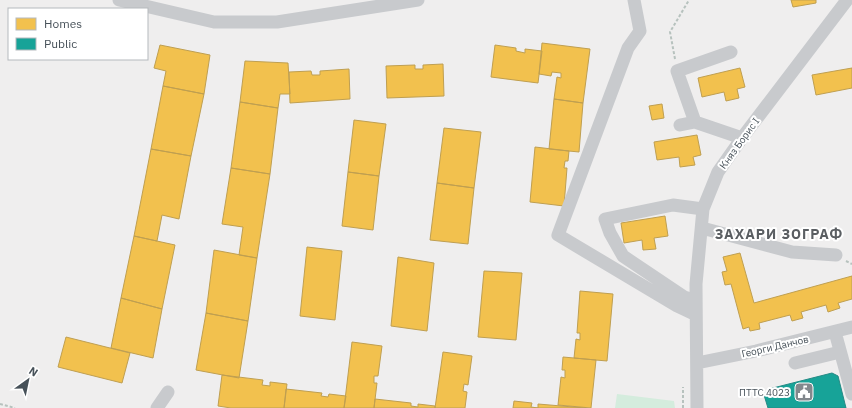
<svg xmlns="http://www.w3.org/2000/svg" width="852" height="408" font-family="'IBM Plex Sans',sans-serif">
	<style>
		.green { fill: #d4ecdd }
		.homes { fill: #f2c14e; stroke: #bf9f51 }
		.public { fill: #17a398; stroke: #258a85 }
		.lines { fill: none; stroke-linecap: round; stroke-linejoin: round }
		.path { stroke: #b7c2be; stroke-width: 2; stroke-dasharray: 3 2; stroke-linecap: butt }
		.minor { stroke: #c8cacd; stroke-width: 13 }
		.labels { text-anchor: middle; stroke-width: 4; stroke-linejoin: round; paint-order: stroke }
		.street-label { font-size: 10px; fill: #475159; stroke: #fff }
		.poi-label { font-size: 10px; fill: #475159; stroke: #fff; text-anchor: end }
		.district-label { font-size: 14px; font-weight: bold; letter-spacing: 1px; fill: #5a5e62; stroke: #fff }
	</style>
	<rect width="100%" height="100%" fill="#efeeee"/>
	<path class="green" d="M617,394L674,401L675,408H615Z"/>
	<path class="homes" d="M791,0H816V3L793,7Z
		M542,43L590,49L583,103L554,99L557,77L561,78V73L552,72L551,76L539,74Z
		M160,45L210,55L204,94L163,86L166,71L154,68Z
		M495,45L516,48V51L525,53V49L542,51L538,83L491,77Z
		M245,61L288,63L290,94H280L278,108L240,102Z
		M443,64L444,96L387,98L386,66L415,65V69H423V65Z
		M740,68L745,87L737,89L739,98L726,101L724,92L702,97L698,78Z
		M852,68V88L816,95L812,75Z
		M349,69L350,99L290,103L289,72L311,71L312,75H320V71Z
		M163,86L204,94L191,156L151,149Z
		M554,99L583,103L579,152L549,149Z
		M240,102L278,108L270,174L231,168Z
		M662,104L664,118L652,120L649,106Z
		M354,120L386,124L379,176L348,172Z
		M444,128L481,132L474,188L437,183Z
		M697,135L701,155L693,157L695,165L680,167L679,157L657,160L654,142Z
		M535,147L569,151L568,161H565L564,168H567L564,206L530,202Z
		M151,149L191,156L179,219L162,215L157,241L134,236Z
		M231,168L270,174L257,258L239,255L243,227L222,224Z
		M348,172L379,176L373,230L342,226Z
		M437,183L474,188L468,244L430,240Z
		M665,216L668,236L654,238L656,249L643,250L642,240L624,243L621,223Z
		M134,236L175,245L162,309L121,298Z
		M307,247L342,251L335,320L300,316Z
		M214,250L257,258L248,321L206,313Z
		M740,253L754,303L852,276V299L838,303L840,308L828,312L826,305L801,312L803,318L792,321L790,315L759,323L760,329L750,331L749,327L743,329L731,284L725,285L722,272L727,271L723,257Z
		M398,257L434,263L427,331L391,326Z
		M484,271L522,273L516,340L478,337Z
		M580,291L613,294L607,361L574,358L576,339L580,340V333H577Z
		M121,298L162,309L153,358L111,348Z
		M206,313L248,321L239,378L196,370Z
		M66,337L130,353L122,383L58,367Z
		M352,342L382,346L378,376H374V383H377L374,408H344Z
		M443,352L472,356L468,385L464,384L463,391L467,392L465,408H435Z
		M563,357L596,360L591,408L558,405L561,377L565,378V370H562Z
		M222,375L263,380L262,385L270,386V382L287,384L284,408H231L218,406Z
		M286,389L322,393L321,396L328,397L329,394L346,396L344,408H284Z
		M375,399L411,403V406L418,407V404L435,406V408H374Z
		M514,401L532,403L531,407L538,408V404L585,408H513Z"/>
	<path class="public" d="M832,373L838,376L846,408H768L764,395L769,389Z"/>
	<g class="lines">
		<path class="path" d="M675,59L670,32L689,0
			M846,261L852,264
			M0,404L15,408
			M683,408V387"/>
		<path class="minor" d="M119,0L214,22H277L418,0
			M634,0L640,31L628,48L558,235L677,306L696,315
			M731,52L677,71L695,122L742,138
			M680,125L695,122
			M702,228L792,252L836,255
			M696,301L684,297L623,256L610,233L605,219L673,205L703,209
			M835,332L852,394
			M697,363L756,351L852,327
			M795,363L840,352
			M157,408L168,392
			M697,408L696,284L703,209L718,172L742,138L847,0"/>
	</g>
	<defs>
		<g id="civic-square" transform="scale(1)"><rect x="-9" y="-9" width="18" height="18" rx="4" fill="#82888d" stroke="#fff"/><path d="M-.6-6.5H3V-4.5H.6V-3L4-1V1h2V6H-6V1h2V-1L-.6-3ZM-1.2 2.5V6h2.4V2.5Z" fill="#fff"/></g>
	</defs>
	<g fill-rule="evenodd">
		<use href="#civic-square" x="804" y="392"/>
	</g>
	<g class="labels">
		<g class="street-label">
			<text transform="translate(739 143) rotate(-54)" y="4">Княз Борис I</text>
			<text transform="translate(775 346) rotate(-13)" y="4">Георги Данчов</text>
		</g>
		<g class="poi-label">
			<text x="790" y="396">ПТТС 4023</text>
		</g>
		<g class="district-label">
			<text x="779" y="239">ЗАХАРИ ЗОГРАФ</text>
		</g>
	</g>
	<rect x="8" y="8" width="140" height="52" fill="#ffffff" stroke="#b5b9bd"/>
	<rect x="16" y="18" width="20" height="12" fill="#f2c14e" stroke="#b5b9bd"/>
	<text x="44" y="28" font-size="12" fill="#475159">Homes</text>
	<rect x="16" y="38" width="20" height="12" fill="#17a398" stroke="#b5b9bd"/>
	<text x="44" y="48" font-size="12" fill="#475159">Public</text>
	<g transform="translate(28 380) rotate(33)" stroke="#ffffff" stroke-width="3" paint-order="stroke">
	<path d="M0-3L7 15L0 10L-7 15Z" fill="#475159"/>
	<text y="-6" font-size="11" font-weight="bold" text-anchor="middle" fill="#475159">N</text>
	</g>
</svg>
